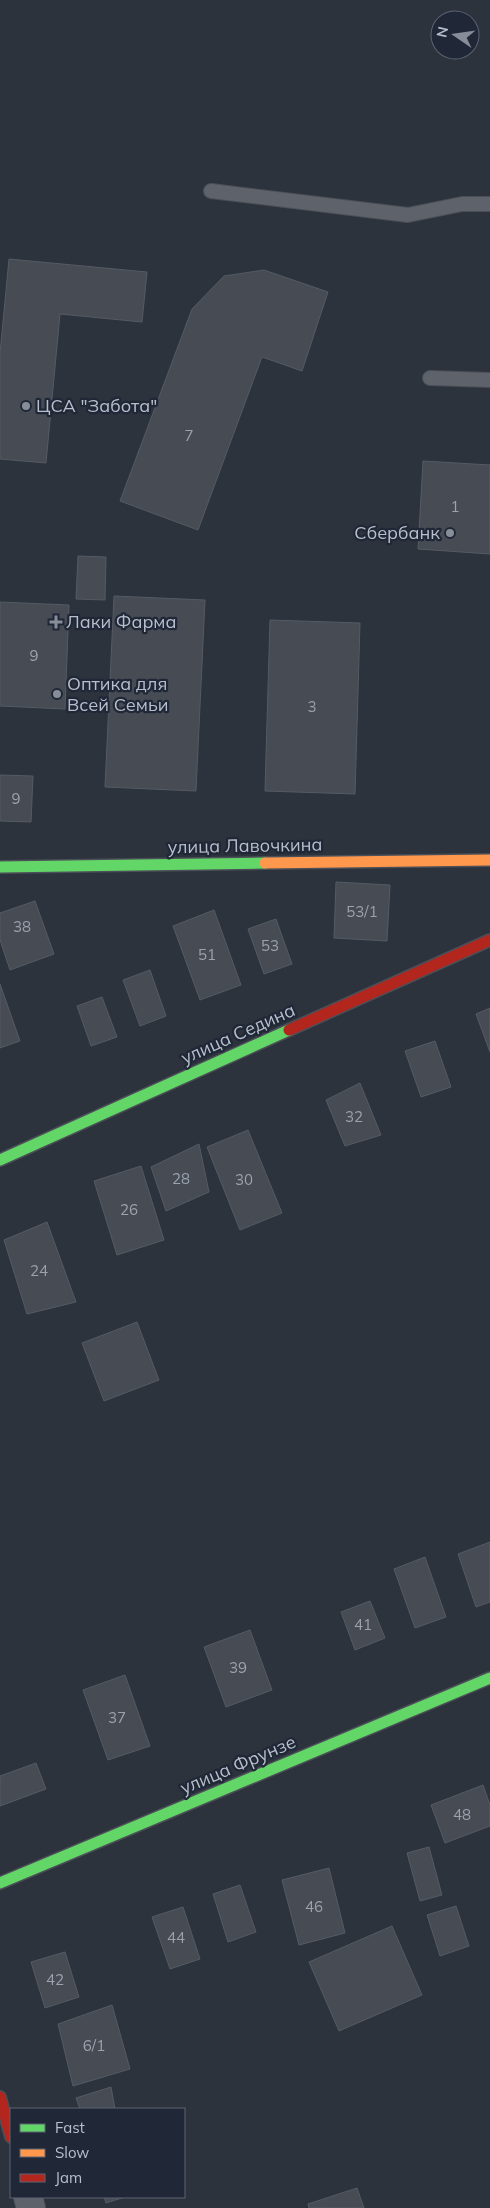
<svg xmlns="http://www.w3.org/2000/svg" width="490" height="2208" font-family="Mulish,sans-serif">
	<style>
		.building { fill: #464b54; stroke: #555b64 }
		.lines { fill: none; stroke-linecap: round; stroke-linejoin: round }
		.lane-casing { stroke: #4b4f57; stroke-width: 16 }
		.street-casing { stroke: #4b4f57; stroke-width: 30 }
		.fast-casing { stroke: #4b4f57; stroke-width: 14 }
		.slow-casing { stroke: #4b4f57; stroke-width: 14 }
		.jam-casing { stroke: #4b4f57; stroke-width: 14 }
		.lane { stroke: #5e626a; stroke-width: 14 }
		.street { stroke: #5e626a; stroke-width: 28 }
		.fast { stroke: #63d668; stroke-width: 11 }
		.slow { stroke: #ff974d; stroke-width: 11 }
		.jam { stroke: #b3261e; stroke-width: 11 }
		.poi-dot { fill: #878e9a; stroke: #202838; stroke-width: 2 }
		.labels { text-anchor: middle; stroke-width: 4.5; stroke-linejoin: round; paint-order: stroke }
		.number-label { font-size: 15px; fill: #9ca2ae }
		.poi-label { font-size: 18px; fill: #b8bfcc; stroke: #202838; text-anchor: start }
		.street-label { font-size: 18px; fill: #b8bfcc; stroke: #202838 }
	</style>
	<rect width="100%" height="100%" fill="#2d333d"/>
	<path class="building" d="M9,259L147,272L142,322L60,314L46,463L0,459V353Z
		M264,270L328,292L302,371L262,357L198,530L120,501L192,309L224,276Z
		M423,461L490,465V554L418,549Z
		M78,556L106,557L105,600L76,599Z
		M114,596L205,600L196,791L105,787Z
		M0,602L69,605L65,709L0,706Z
		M270,620L360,623L355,794L265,791Z
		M0,775L33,776L31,822L0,821Z
		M336,882L390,885L387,941L334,938Z
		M35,901L54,954L10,970L0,940V913Z
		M214,910L241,985L200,1000L173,926Z
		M276,919L292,964L264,974L248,929Z
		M150,970L166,1016L140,1026L123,980Z
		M0,984L20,1041L0,1048Z
		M102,997L117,1037L91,1046L77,1006Z
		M490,1008V1052L476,1014Z
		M435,1041L451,1087L421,1097L405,1051Z
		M360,1083L381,1135L345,1146L326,1100Z
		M248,1130L282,1213L240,1230L207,1147Z
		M199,1144L209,1192L166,1211L151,1167Z
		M141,1166L164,1240L117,1255L94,1181Z
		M47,1222L76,1302L27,1314L4,1240Z
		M137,1322L159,1380L104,1401L82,1343Z
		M490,1542V1602L476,1607L458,1554Z
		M425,1557L446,1617L415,1628L394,1569Z
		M370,1601L385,1638L355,1650L341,1612Z
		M250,1630L272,1690L226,1707L204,1647Z
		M125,1675L150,1746L108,1760L83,1690Z
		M36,1763L46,1789L0,1806V1776Z
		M483,1785L490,1805V1826L445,1843L431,1805Z
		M429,1847L442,1895L420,1901L407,1853Z
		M329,1868L345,1933L299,1945L282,1880Z
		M240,1885L256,1932L228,1942L213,1894Z
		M456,1906L469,1946L440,1956L427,1915Z
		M183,1907L200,1959L170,1969L152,1917Z
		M392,1926L422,1995L339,2031L309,1962Z
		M65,1952L79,1997L45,2008L31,1962Z
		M112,2005L130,2069L73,2086L58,2024Z
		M111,2087L115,2109H80L76,2098Z
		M357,2188L364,2208H309L308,2204Z
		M104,2197H125L106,2203Z"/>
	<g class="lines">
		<g class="lane-casing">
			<path id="lane" d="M211,191L408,215L462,204H490
				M430,378L490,380"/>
		</g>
		<g class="street-casing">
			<path id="street" d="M28,2197L31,2208"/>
		</g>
		<g class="fast-casing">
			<path id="fast" d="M0,867L265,863
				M0,1160L289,1030
				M0,1883L490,1678"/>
		</g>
		<g class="slow-casing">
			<path id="slow" d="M265,863L490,860"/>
		</g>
		<g class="jam-casing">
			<path id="jam" d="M289,1030L490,940
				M0,2097L11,2137"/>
		</g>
		<use href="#lane" class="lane"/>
		<use href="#street" class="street"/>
		<use href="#fast" class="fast"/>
		<use href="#slow" class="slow"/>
		<use href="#jam" class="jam"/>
	</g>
	<g class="poi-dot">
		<circle cx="26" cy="406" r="5"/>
		<circle cx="450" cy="533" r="5"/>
		<path d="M53.5 614.5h5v5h5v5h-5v5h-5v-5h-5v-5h5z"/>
		<circle cx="57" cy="694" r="5"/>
	</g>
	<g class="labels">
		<g class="number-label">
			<text x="189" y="441">7</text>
			<text x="455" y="512">1</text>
			<text x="34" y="661">9</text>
			<text x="312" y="712">3</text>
			<text x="16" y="804">9</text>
			<text x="362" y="917">53/1</text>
			<text x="22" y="932">38</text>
			<text x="270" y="951">53</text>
			<text x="207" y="960">51</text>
			<text x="354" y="1122">32</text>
			<text x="181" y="1184">28</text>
			<text x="244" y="1185">30</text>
			<text x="129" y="1215">26</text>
			<text x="39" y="1276">24</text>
			<text x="363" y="1630">41</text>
			<text x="238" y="1673">39</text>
			<text x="117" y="1723">37</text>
			<text x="462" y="1820">48</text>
			<text x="314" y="1912">46</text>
			<text x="176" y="1943">44</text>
			<text x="55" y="1985">42</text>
			<text x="94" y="2051">6/1</text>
		</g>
		<g class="poi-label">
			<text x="36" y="412">ЦСА "Забота"</text>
			<text x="440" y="539" text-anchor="end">Сбербанк</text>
			<text x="66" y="628">Лаки Фарма</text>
			<text x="67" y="690">Оптика для<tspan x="67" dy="21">Всей Семьи</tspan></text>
		</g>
		<g class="street-label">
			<text transform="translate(245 846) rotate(-1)" y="6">улица Лавочкина</text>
			<text transform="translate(238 1034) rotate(-24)" y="6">улица Седина</text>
			<text transform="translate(238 1765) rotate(-23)" y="6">улица Фрунзе</text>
		</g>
	</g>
	<rect x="10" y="2108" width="175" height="90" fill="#202838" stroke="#5d6473"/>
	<rect x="20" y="2124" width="25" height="8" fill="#63d668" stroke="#5d6473"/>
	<text x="55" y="2133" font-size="15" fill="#b8bfcc">Fast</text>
	<rect x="20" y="2149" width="25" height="8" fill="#ff974d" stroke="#5d6473"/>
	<text x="55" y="2158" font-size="15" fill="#b8bfcc">Slow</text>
	<rect x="20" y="2174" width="25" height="8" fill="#b3261e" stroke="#5d6473"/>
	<text x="55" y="2183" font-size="15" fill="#b8bfcc">Jam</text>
	<g transform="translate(455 35) rotate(283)"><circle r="24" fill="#202838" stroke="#5d6473"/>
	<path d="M0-4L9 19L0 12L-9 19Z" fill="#878e9a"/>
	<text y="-8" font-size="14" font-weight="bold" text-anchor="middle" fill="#b8bfcc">N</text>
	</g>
</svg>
